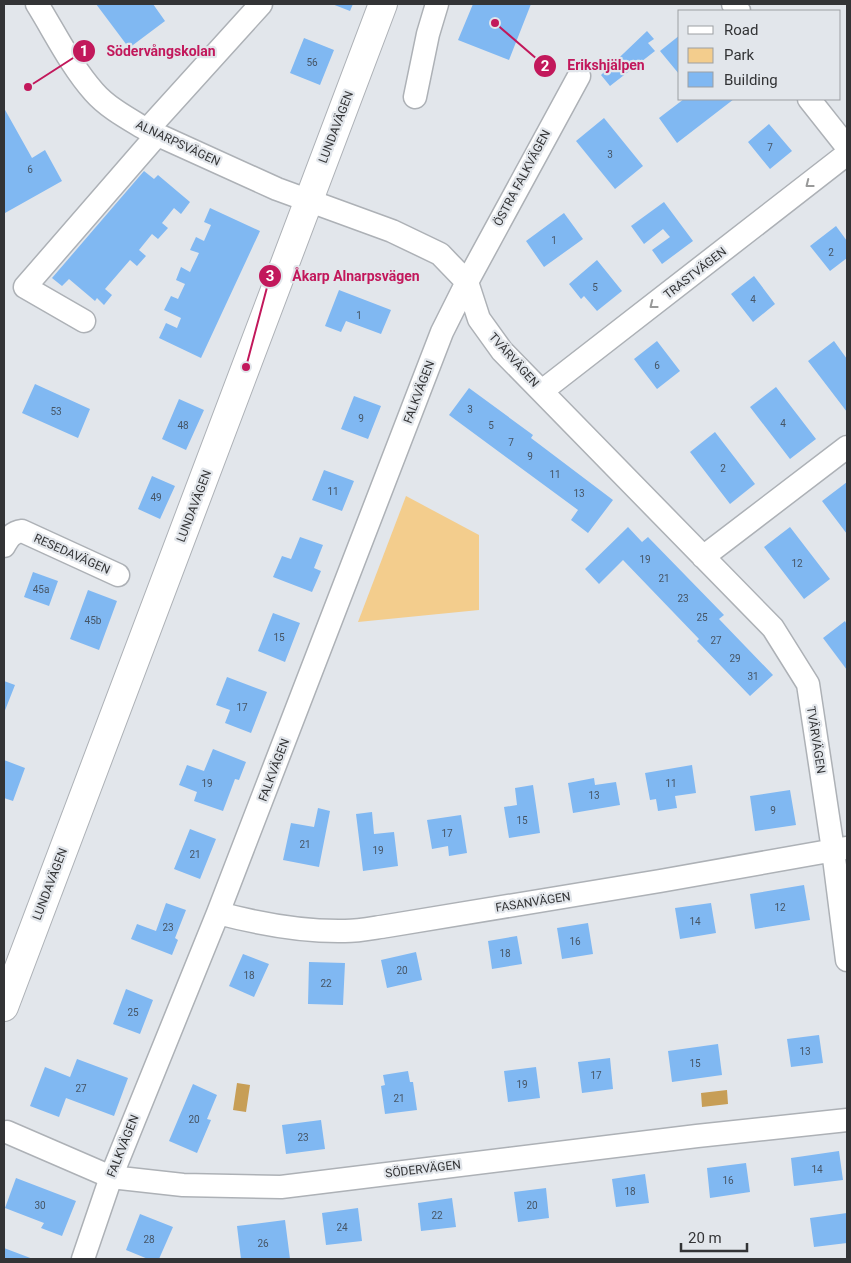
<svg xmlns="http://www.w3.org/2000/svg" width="851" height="1263" font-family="Roboto,sans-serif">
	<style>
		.green { fill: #f3cd8d }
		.water { fill: #c79e56 }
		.building { fill: #80b8f2 }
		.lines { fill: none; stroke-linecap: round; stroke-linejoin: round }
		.minor-casing { stroke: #adb1b6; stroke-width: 25 }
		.major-casing { stroke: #adb1b6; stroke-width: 30 }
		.minor { stroke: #fff; stroke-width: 22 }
		.major { stroke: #fff; stroke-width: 28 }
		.oneway { stroke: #999a9a }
		.labels { text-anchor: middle; stroke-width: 4.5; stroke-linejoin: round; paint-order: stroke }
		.number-label { font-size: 10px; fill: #465565 }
		.street-label { font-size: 12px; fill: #333436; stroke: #e2e6eb }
		.leader { fill: none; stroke: #c2185b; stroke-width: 2 }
		.callout-dot { fill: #c2185b; stroke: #e2e6eb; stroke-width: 2 }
		.mark-label { font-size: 15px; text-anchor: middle; font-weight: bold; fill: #fff }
		.callout-label { font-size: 14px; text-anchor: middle; font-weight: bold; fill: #c2185b; stroke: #e2e6eb; stroke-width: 4.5; stroke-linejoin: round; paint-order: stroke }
	</style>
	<rect width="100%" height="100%" fill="#e2e6eb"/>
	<path class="green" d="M406,496L479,535V610L358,622Z"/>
	<path class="water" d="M237,1083L250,1085L246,1112L233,1110Z
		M727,1090L728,1104L702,1107L701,1093Z"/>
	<path class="building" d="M96,4H153L165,21L129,48Z
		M332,4H353L350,11Z
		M473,4H531L509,60L458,40Z
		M647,31L654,39L648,43L655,51L610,86L601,75Z
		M680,35V73L679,74L660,51Z
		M304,38L334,50L320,85L290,73Z
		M684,99H734L677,143L659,118Z
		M4,108L32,158L45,150L62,181L5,213Z
		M604,118L643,166L615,189L576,141Z
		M769,124L792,151L770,169L748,142Z
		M144,171L154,179L158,175L190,202L181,214L174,208L162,223L168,228L158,239L152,234L139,250L146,256L137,266L130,260L105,289L112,295L104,305L97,298L95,301L69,279L62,286L52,278Z
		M664,202L693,241L662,264L652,250L670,237L663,229L644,244L631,226Z
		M210,208L260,231L201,358L159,338L166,323L177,328L181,318L164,310L171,296L178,299L185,284L176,280L181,267L190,272L199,253L190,250L196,237L204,241L211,225L204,222Z
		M564,213L583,239L544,267L526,241Z
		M836,226L847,241V258L830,271L810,246Z
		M597,260L622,291L597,311L584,296L581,299L569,284Z
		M754,276L775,304L753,322L731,294Z
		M339,290L391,310L381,334L346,321L341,332L325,326Z
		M657,341L680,371L657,389L634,359Z
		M834,341L847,359V412L808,361Z
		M35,384L90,409L78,438L22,413Z
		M776,387L816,439L790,459L750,407Z
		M469,388L533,435L531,438L613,500L588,533L571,520L578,510L449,415Z
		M354,396L381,406L368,439L341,429Z
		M179,399L204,410L186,450L162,439Z
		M715,432L755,484L730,504L690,452Z
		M324,470L354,481L342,511L312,500Z
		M152,476L175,486L160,519L138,509Z
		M847,482V534L822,501Z
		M628,527L642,542L648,537L724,615L719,619L773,675L750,696L697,641L699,639L623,560L599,584L585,569Z
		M790,527L830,579L804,599L764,547Z
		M300,537L323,545L314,568L321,571L312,592L273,577L282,556L291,559Z
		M33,572L58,581L49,606L24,597Z
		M88,590L117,601L99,650L70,639Z
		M273,613L300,623L285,662L258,651Z
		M845,621L847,625V670L823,638Z
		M227,677L267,692L251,733L225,723L230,710L216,705Z
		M4,681L15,685L4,713Z
		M213,749L246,762L239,780L235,779L223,811L194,801L197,792L179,785L187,765L204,771Z
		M4,760L25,768L13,801L4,798Z
		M692,765L696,793L675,796L677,808L658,811L656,799L650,800L645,773Z
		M594,778L595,785L616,782L620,805L573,813L568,783Z
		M533,785L540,833L509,838L504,807L517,805L515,788Z
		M790,790L796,825L755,831L750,796Z
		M318,808L330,811L319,867L283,860L291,823L314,827Z
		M372,812L374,834L394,832L398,866L363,871L356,814Z
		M461,815L467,853L449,856L448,846L432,849L427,820Z
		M190,829L216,839L200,879L174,869Z
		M804,885L810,920L755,929L750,894Z
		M166,903L186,910L175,938L178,940L172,955L131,939L137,924L156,931Z
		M711,903L716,933L680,939L675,908Z
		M588,923L593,954L562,959L557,928Z
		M517,936L522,964L492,969L488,941Z
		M416,952L422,980L387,988L381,960Z
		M243,954L269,964L254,997L229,986Z
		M309,962L345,963L343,1005L308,1004Z
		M126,989L153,1000L140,1034L113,1024Z
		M819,1035L823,1063L791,1067L787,1039Z
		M718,1044L722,1075L672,1082L668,1051Z
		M610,1058L613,1089L582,1093L578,1062Z
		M77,1059L128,1078L114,1116L66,1098L59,1117L30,1106L45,1067L70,1077Z
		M536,1067L540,1098L508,1102L504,1071Z
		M408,1071L410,1082H413L417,1110L385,1114L381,1086L385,1085L383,1075Z
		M193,1084L217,1095L207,1119L211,1120L197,1153L169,1141Z
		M321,1120L325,1149L286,1154L282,1125Z
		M839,1151L843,1180L794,1186L791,1158Z
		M746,1163L750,1192L710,1198L707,1168Z
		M645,1174L649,1203L616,1207L612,1179Z
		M16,1178L76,1201L62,1236L41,1228L44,1223L5,1208Z
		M546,1188L549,1218L518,1222L514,1192Z
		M452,1198L456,1227L421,1231L418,1203Z
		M358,1208L362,1241L326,1245L322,1213Z
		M847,1213V1243L814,1247L810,1218Z
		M140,1214L173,1227L159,1259H148L126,1250Z
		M285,1220L290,1259H241L237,1226Z
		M4,1248L33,1259H4Z"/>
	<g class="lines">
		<g class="minor-casing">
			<path id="minor" d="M37,4C55,33 71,66 94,92C108,108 129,119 147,130L277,189L392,231L440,254L467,282L479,319L502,351L773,628L808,684L833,850L847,960
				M733,4L739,11
				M415,97L428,34L437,4
				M809,99L847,147
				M147,130L261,4
				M84,321L25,287L157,135
				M542,391L847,154
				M4,546C8,539 12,532 22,531L118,575
				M703,557L847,447
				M218,913C260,924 302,932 345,931C359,931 373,928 387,926L660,881L846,848
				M7,1132L111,1177L183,1185L281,1187L697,1136L847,1120
				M83,1259L111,1177L218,913L442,332L467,282L579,76"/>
		</g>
		<g class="major-casing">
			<path id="major" d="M4,1007L383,4"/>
		</g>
		<use href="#minor" class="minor"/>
		<use href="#major" class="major"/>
	</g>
	<defs><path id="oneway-chevron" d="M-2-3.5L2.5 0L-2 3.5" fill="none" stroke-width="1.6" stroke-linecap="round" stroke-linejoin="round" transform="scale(1.25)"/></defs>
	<g class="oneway">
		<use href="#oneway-chevron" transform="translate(809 184) rotate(142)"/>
		<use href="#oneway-chevron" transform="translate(653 305) rotate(142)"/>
	</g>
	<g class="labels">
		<g class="number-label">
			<text x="312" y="66">56</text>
			<text x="770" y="151">7</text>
			<text x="610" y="158">3</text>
			<text x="30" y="173">6</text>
			<text x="554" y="244">1</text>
			<text x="831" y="256">2</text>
			<text x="595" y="291">5</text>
			<text x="753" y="303">4</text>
			<text x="359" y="319">1</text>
			<text x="657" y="369">6</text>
			<text x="470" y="413">3</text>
			<text x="56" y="415">53</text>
			<text x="361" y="422">9</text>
			<text x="783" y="427">4</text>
			<text x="183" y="429">48</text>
			<text x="491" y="429">5</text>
			<text x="511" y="446">7</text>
			<text x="530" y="460">9</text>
			<text x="723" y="472">2</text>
			<text x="555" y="478">11</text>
			<text x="333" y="495">11</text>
			<text x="579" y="497">13</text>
			<text x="156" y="501">49</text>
			<text x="645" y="563">19</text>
			<text x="797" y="567">12</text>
			<text x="664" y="582">21</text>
			<text x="41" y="593">45a</text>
			<text x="683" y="602">23</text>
			<text x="702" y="621">25</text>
			<text x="93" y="624">45b</text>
			<text x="279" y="641">15</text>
			<text x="716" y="644">27</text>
			<text x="735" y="662">29</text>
			<text x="753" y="680">31</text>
			<text x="242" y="711">17</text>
			<text x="207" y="787">19</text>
			<text x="671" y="787">11</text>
			<text x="594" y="799">13</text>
			<text x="773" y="814">9</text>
			<text x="522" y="824">15</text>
			<text x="447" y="837">17</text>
			<text x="305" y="848">21</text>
			<text x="378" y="854">19</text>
			<text x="195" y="858">21</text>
			<text x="780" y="911">12</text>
			<text x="695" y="925">14</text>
			<text x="168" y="931">23</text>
			<text x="575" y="945">16</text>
			<text x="505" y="957">18</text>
			<text x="402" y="974">20</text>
			<text x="249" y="979">18</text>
			<text x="326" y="987">22</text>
			<text x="133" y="1016">25</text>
			<text x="805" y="1055">13</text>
			<text x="695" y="1067">15</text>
			<text x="596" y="1079">17</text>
			<text x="522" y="1088">19</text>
			<text x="81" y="1092">27</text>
			<text x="399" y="1102">21</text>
			<text x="194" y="1123">20</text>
			<text x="303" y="1141">23</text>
			<text x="817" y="1173">14</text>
			<text x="728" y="1184">16</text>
			<text x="630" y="1195">18</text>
			<text x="40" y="1209">30</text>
			<text x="532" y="1209">20</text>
			<text x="437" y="1219">22</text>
			<text x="342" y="1231">24</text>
			<text x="149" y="1243">28</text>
			<text x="263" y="1247">26</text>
		</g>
		<g class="street-label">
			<text transform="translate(336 127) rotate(-69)" y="4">LUNDAVÄGEN</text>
			<text transform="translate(178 143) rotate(25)" y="4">ALNARPSVÄGEN</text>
			<text transform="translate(522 178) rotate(-62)" y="4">ÖSTRA FALKVÄGEN</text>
			<text transform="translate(695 273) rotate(-38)" y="4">TRASTVÄGEN</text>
			<text transform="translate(514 360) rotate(48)" y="4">TVÄRVÄGEN</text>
			<text transform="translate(419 392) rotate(-69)" y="4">FALKVÄGEN</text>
			<text transform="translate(194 506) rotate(-69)" y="4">LUNDAVÄGEN</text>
			<text transform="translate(72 554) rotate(24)" y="4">RESEDAVÄGEN</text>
			<text transform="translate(816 740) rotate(81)" y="4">TVÄRVÄGEN</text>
			<text transform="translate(274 770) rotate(-69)" y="4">FALKVÄGEN</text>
			<text transform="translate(50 884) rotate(-69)" y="4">LUNDAVÄGEN</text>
			<text transform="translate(533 902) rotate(-9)" y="4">FASANVÄGEN</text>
			<text transform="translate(123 1146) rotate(-68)" y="4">FALKVÄGEN</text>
			<text transform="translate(423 1169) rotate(-7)" y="4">SÖDERVÄGEN</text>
		</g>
	</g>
	<path class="leader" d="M28 87L84 51M495 23L545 66M246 367L270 276"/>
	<g class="callout-dot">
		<circle cx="28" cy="87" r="5"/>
		<circle cx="495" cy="23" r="5"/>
		<circle cx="246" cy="367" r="5"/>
		<circle cx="84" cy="51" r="12"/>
		<circle cx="545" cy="66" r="12"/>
		<circle cx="270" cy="276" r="12"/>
	</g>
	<g class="mark-label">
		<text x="84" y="56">1</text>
		<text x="545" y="71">2</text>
		<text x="270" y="281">3</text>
	</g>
	<g class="callout-label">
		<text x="161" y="56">Södervångskolan</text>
		<text x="606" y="70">Erikshjälpen</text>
		<text x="356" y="281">Åkarp Alnarpsvägen</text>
	</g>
	<rect width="851" height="1263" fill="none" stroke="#333436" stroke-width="10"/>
	<rect x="678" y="10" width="162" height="90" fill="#e2e6eb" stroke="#9c9fa3"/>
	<rect x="688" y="26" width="25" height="8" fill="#ffffff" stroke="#9c9fa3"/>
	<text x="724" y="35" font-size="15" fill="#333436">Road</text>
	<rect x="688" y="48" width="25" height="15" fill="#f3cd8d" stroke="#9c9fa3"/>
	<text x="724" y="60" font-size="15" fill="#333436">Park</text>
	<rect x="688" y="72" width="25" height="15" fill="#80b8f2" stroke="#9c9fa3"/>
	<text x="724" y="85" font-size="15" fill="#333436">Building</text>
	<path d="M681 1243v8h66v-8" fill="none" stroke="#333436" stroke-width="2.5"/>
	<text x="688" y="1243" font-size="15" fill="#333436" stroke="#e2e6eb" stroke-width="4" paint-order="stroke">20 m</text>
</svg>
